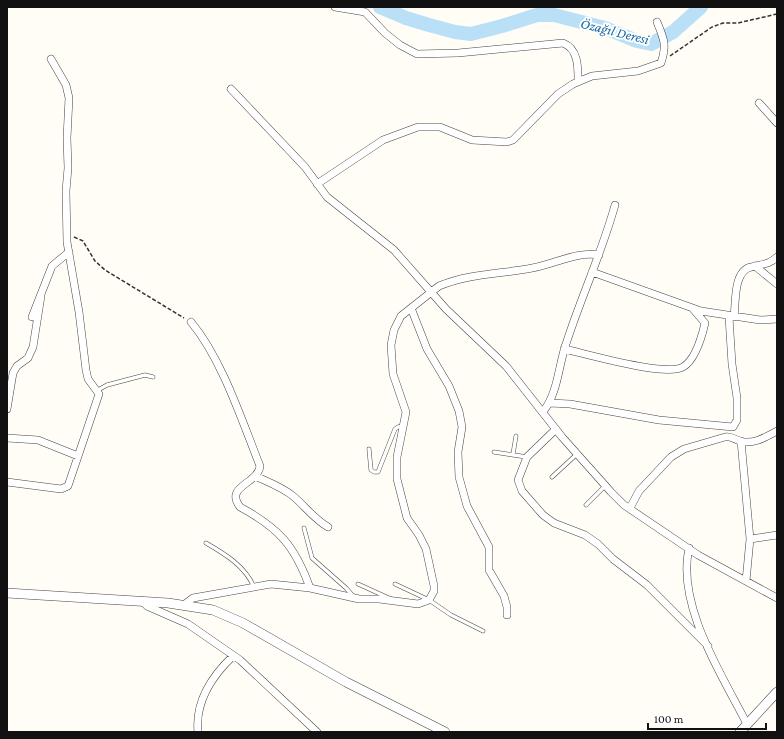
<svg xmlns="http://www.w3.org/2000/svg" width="784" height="739" font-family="'Crimson Pro',serif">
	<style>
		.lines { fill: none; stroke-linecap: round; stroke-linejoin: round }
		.river { stroke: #b9e0f7; stroke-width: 14 }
		.service-casing { stroke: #444; stroke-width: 4.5 }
		.minor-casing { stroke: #444; stroke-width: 8 }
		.tertiary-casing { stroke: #444; stroke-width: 10 }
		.path { stroke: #333; stroke-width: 1.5; stroke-dasharray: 4 2; stroke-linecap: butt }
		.service { stroke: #fff; stroke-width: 3.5 }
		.minor { stroke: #fff; stroke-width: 7 }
		.tertiary { stroke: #fff; stroke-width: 9 }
		.labels { text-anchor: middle; stroke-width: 4; stroke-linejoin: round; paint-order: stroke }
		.water-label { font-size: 14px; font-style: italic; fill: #1768a6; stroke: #fff }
	</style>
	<rect width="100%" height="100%" fill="#fffdf5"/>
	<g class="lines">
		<path class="river" d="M380,7L406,18L429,25L455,32L471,34L502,26L537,15H554L605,28L637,41L651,44L673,32L701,7"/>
		<g class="service-casing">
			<path id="service" d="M98,390L107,385L145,375L153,377
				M369,449L371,470L374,472H378L395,429L398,427L403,426
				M494,452L527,457
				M513,454L516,436
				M552,477L577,454
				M586,505L605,486
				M304,528L312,558L346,588L353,596
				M206,543C225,554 245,566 254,587
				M358,584L391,599
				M395,584L429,600L451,615L483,631"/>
		</g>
		<g class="minor-casing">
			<path id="minor" d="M335,7L365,12L385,33L400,45L417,54L458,53L563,43C579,49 578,69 578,82
				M231,89L305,167L327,197L394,250L446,309L506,366L562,437L611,492L624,505L698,555L777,598
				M759,103L777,123
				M317,184L383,140L418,127H440L472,140L507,142L513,140L558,94L573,84L592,76L638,71L661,63C667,45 664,39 657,22
				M755,266L777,284
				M592,272L701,311L760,320L777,319
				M411,308L427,349L449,386L459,411L462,427L458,452L459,477L467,506L489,547V570L504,596L507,607V615
				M32,317L52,266L69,252
				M734,317C736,303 733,271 751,267C761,264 769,265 777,257
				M191,322C222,359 242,421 260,466C258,484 224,486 240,507C279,528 295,546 310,588
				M564,349C587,354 665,377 683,367C695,360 702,336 705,323L693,309
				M550,403L570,404L659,420L733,427L737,420V398L732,364L729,317
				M7,409L13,373L17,366L28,358L33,347L41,296
				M543,412C559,391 558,365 567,341C582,295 602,252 615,205
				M556,429L527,457L518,480L522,491L543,515L554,523L585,535L598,544L613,559L647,585L708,646
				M7,438L38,440L78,456
				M741,441L750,539L746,581
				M255,476C268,482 282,487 293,496C305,506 314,519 328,527
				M7,482L61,489L68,486L99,394L88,379L86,370L79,312L67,242L66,191L68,168L67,138L69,98L66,85L51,59
				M630,508L639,491L671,457L684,449L725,437C731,436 734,439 740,441C753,445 766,437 777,431
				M750,539L777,535
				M689,548C676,605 722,675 747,724
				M142,601L147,606L188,624L240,660L317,732
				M185,604L193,598L271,584L310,588L359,599H379L418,604L429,600L434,591V586L426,549L419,535L407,518L397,479V457L406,412L393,374L391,345L394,330L401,316L439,286C468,274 497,274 527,269C551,266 575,251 599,255
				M198,732C195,702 212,676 233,656"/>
		</g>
		<g class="tertiary-casing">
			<path id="tertiary" d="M7,593L168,603L213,610L243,623L346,682L445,732
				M740,732L777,692"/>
		</g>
		<path class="path" d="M670,56L712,27L723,23H738L777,14
			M74,237L83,241L95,261L105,270L184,318"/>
		<use href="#service" class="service"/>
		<use href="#minor" class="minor"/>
		<use href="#tertiary" class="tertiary"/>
	</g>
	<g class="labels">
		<g class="water-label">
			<text transform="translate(615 31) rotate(14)" y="5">Özağıl Deresi</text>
		</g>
	</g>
	<rect width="784" height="739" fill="none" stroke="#111111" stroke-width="16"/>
	<path d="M648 723v6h118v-6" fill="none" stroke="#111111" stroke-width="2"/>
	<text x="654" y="723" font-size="12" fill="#111111" stroke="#ffffff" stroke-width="3" paint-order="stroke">100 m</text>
</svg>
